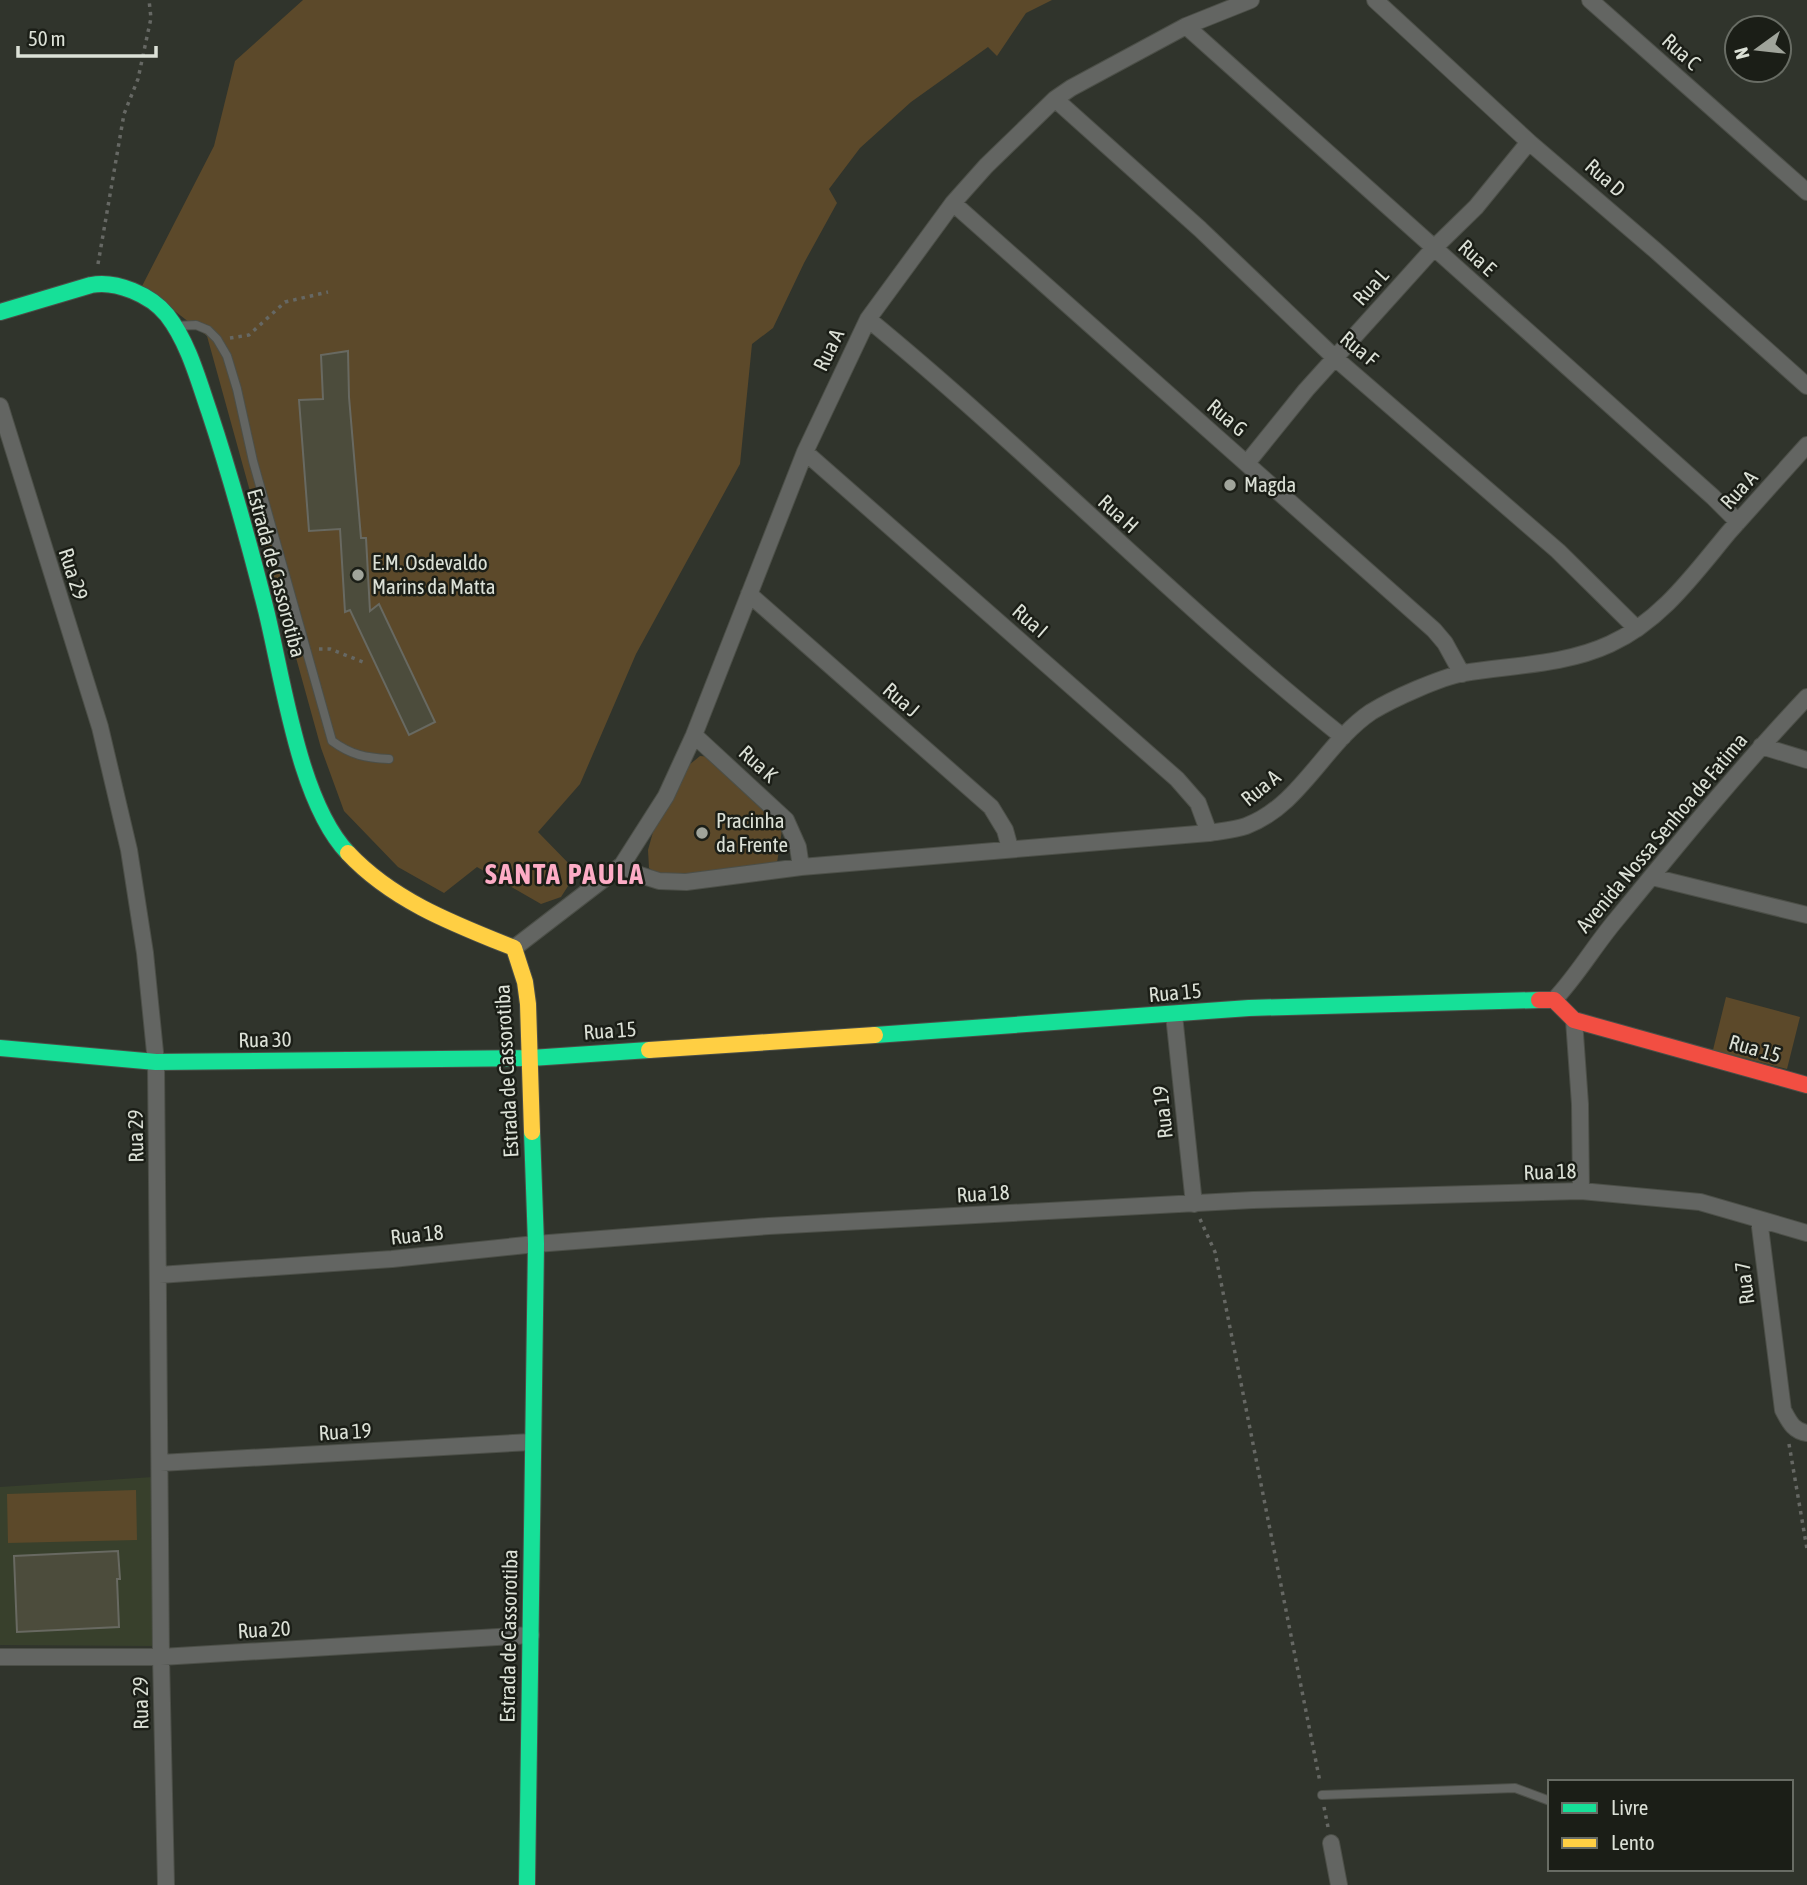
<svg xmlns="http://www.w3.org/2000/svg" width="1807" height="1885" font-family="'Asap Condensed',sans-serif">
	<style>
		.built { fill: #38402c }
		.green { fill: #5c492a }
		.building { fill: #4c4c3c; stroke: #686961; stroke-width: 2 }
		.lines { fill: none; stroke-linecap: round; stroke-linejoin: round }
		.lane-casing { stroke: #4c4f48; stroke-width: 10 }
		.street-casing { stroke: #4c4f48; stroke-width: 18 }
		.fast-casing { stroke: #4c4f48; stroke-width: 18 }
		.slow-casing { stroke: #4c4f48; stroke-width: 18 }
		.jam-casing { stroke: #4c4f48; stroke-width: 18 }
		.path { stroke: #666864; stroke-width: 3.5; stroke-dasharray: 3.5 5; stroke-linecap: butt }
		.lane { stroke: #636562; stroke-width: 8 }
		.street { stroke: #636562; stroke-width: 16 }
		.fast { stroke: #16e098; stroke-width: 16 }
		.slow { stroke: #ffcf43; stroke-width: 16 }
		.jam { stroke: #f24e42; stroke-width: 16 }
		.poi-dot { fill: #a0a49b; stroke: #1b1e17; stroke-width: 2.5 }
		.labels { text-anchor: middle; stroke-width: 5; stroke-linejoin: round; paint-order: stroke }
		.street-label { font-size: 21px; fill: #dce1d7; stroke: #1b1e17 }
		.poi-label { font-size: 21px; fill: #dce1d7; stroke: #1b1e17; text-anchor: start }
		.district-label { font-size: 28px; font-weight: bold; letter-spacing: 2px; fill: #fdacc6; stroke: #1b1e17 }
	</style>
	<rect width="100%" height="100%" fill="#30342c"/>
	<path class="built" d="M153,1477V1646L0,1645V1487Z"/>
	<path class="green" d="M303,0H1052L1026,13L997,56L988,47L911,102L860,148L829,189L837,203L804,263L773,328L752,344L740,464L636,654L580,784L538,832L577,872L561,897L541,904L477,867L444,893L398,867L344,811L321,748L207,336L172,309L140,290L214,146L235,61Z
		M700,756L712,757L782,830L777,863L665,879L649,868L648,850L653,832L672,797L683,770Z
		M1726,997L1800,1017L1787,1069L1713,1050Z
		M136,1490L137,1540L8,1543L7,1494Z"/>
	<path class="building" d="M348,351L349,397L361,538H366L370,611L379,604L435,722L409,735L350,610L345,612L340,529L309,531L299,400L323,399L321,355Z
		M118,1551L120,1579H117L119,1627L17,1632L14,1556Z"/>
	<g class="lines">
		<g class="lane-casing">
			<path id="lane" d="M176,326L196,325L208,330L217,339L227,356L237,389L253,461L332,741C351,755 366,758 389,759
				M1322,1795L1515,1788L1550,1801"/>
		</g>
		<g class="street-casing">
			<path id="street" d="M1375,0L1529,142L1655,250L1807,386
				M1590,0L1807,192
				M1186,26L1713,497L1738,522
				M1055,99L1200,229L1335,358L1558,551L1637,629
				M953,203L1434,630L1445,643L1462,674
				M868,319C1031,453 1178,605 1343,737
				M0,406L100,727L129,850L145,953L156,1062L161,1657L166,1885
				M805,452L1177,779L1198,803L1209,833
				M1247,463L1306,390L1434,248L1476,207L1529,142
				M749,594L991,807L1005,830L1010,848
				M694,735L786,820L798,847L801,867
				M1761,746L1807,760
				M622,865L637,874L659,881L686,882L801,867L1209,833C1221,831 1235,830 1246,826C1300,806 1325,743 1371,712C1394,698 1439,678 1464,673C1512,665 1565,665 1610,644C1661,621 1694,574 1729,532C1755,503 1781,474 1807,445
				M1652,877L1807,915
				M514,948L622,865L666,796L694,735L805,452L868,319L953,203L986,166L1055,99L1071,88L1186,26L1251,0
				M1554,1000C1577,976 1594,946 1616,920C1678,844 1740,768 1807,697
				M1174,1015L1194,1204
				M1574,1020L1580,1104L1581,1191
				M1759,1219L1783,1410C1789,1421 1793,1431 1807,1433
				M159,1275L392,1259L536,1244L769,1226L1253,1200L1581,1191L1700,1202L1807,1233
				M160,1463L532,1442
				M0,1657H161L531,1635
				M1331,1843L1339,1885"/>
		</g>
		<g class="fast-casing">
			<path id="fast" d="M0,312L91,285C116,280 151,295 167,315C188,342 198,379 209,411C231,477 249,543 266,610C283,679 299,802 348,853
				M875,1035L1249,1008L1539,1000
				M0,1048L156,1062L531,1058L649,1050
				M527,1885L536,1244L532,1132"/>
		</g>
		<g class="slow-casing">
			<path id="slow" d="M348,853C393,901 454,924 514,948L525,982L528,1004L532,1132
				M649,1050L875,1035"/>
		</g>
		<g class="jam-casing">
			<path id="jam" d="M1539,1000H1554L1574,1020L1807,1085"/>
		</g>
		<path class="path" d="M98,264L124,114L138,79L151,18L149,0
			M230,338L249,335L285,302L328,292
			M319,649H330L363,662
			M1200,1219L1215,1252L1320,1782
			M1789,1444L1807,1549
			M1324,1807L1328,1827"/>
		<use href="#lane" class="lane"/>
		<use href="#street" class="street"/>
		<use href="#fast" class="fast"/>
		<use href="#slow" class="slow"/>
		<use href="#jam" class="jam"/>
	</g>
	<g class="poi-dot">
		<circle cx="1230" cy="485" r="7"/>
		<circle cx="358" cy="575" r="7"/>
		<circle cx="702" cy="833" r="7"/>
	</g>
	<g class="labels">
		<g class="street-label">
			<text transform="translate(1681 52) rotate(42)" y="7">Rua C</text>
			<text transform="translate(1605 178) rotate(41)" y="7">Rua D</text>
			<text transform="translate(1477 258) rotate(42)" y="7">Rua E</text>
			<text transform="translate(1371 287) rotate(-48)" y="7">Rua L</text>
			<text transform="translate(1359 349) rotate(40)" y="7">Rua F</text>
			<text transform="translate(829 350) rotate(-64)" y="7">Rua A</text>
			<text transform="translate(1227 418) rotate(40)" y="7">Rua G</text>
			<text transform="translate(1739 490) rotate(-48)" y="7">Rua A</text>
			<text transform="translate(1118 514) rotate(42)" y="7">Rua H</text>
			<text transform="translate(276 573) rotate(75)" y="7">Estrada de Cassorotiba</text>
			<text transform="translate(73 574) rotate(72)" y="7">Rua 29</text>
			<text transform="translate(1030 621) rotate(41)" y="7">Rua I</text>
			<text transform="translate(901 700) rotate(41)" y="7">Rua J</text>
			<text transform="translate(758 764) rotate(42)" y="7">Rua K</text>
			<text transform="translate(1261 788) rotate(-39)" y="7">Rua A</text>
			<text transform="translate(1662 833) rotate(-50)" y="7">Avenida Nossa Senhoa de Fatima</text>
			<text transform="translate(1175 993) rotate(-5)" y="7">Rua 15</text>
			<text transform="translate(610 1031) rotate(-4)" y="7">Rua 15</text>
			<text transform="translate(265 1040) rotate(-1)" y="7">Rua 30</text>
			<text transform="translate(1755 1049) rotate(16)" y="7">Rua 15</text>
			<text transform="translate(507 1071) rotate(-93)" y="7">Estrada de Cassorotiba</text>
			<text transform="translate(1163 1112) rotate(-96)" y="7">Rua 19</text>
			<text transform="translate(136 1136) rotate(-91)" y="7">Rua 29</text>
			<text transform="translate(1550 1172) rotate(-2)" y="7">Rua 18</text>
			<text transform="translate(983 1194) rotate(-3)" y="7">Rua 18</text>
			<text transform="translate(417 1235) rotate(-6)" y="7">Rua 18</text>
			<text transform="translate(1745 1283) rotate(-97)" y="7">Rua 7</text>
			<text transform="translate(345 1432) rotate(-3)" y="7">Rua 19</text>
			<text transform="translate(264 1630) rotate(-3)" y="7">Rua 20</text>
			<text transform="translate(509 1636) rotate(-89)" y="7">Estrada de Cassorotiba</text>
			<text transform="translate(141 1703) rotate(-91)" y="7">Rua 29</text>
		</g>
		<g class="poi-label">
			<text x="1244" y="492">Magda</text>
			<text x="372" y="570">E.M. Osdevaldo<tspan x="372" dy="24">Marins da Matta</tspan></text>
			<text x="716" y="828">Pracinha<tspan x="716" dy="24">da Frente</tspan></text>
		</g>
		<g class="district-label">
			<text x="565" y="884">SANTA PAULA</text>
		</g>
	</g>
	<rect x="1548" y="1780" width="245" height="91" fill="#1b1e17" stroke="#686c64" stroke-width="2"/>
	<rect x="1562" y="1803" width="35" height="10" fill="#16e098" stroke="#686c64" stroke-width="2"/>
	<text x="1611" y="1815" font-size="21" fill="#dce1d7">Livre</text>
	<rect x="1562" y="1838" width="35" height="10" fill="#ffcf43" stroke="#686c64" stroke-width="2"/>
	<text x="1611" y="1850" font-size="21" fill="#dce1d7">Lento</text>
	<g transform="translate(1758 49) rotate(255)"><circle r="33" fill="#1b1e17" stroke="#686c64" stroke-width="2"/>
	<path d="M0-5L12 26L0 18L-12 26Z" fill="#a0a49b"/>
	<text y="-10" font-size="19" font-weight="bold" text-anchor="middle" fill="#dce1d7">N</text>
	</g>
	<path d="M18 46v10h138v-10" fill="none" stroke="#dce1d7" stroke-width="3.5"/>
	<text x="28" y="46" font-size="21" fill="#dce1d7" stroke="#1b1e17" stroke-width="5" paint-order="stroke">50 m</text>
</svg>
